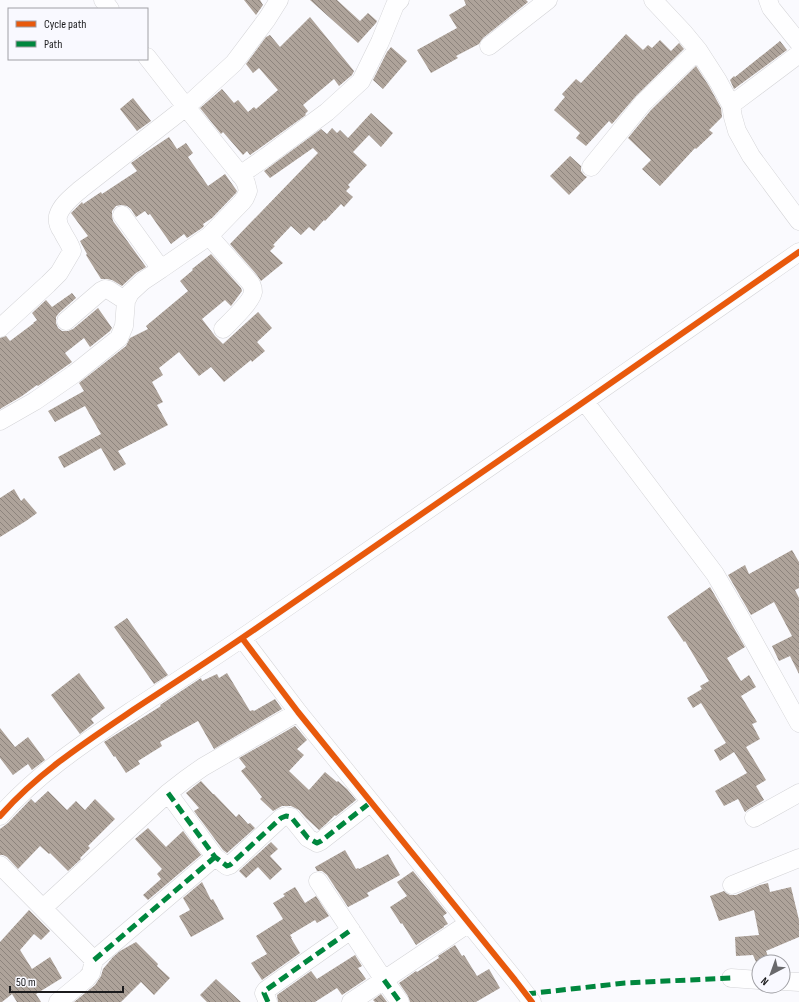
<svg xmlns="http://www.w3.org/2000/svg" width="799" height="1002" font-family="'Sofia Sans Condensed',sans-serif">
	<style>
		.building { fill: url(#building-back-hatch) }
		.lines { fill: none; stroke-linecap: round; stroke-linejoin: round }
		.street-casing { stroke: #d4d4d7; stroke-width: 19 }
		.street { stroke: #fefeff; stroke-width: 18 }
		.quiet { stroke: #00873e; stroke-width: 5; stroke-dasharray: 10 5; stroke-linecap: butt }
		.cycleway-casing { stroke: #f9f9ff; stroke-width: 8 }
		.cycleway { stroke: #e8590c; stroke-width: 6 }
	</style>
	<defs>
		<pattern id="building-back-hatch" width="6" height="6" patternUnits="userSpaceOnUse"><rect width="6" height="6" fill="#aea39a"/><path d="M-1 5l2 2M0 0l6 6M5-1l2 2" fill="none" stroke="#8d847d"/></pattern>
	</defs>
	<rect width="100%" height="100%" fill="#fafafe"/>
	<path class="building" d="M244,0H260L263,5L256,15Z
		M310,0H337L360,21L368,13L377,21L376,23L358,43Z
		M464,0H526L528,2L483,38L479,44L456,56L458,58L431,73L417,50L457,28L449,15L466,5Z
		M310,17L354,71L352,75L339,86L334,79L303,105L308,111L305,114L306,115L250,155L247,151L243,155L223,132L221,134L200,108L222,89L234,103L238,100L248,112L254,107L256,109L278,90L259,68L253,73L246,64L266,37L270,35L280,47Z
		M626,34L643,50L648,45L652,48L660,40L671,51L679,43L684,49L636,96L612,124L609,121L586,146L576,138L580,133L554,110L565,97L562,94L576,79L581,83Z
		M780,41L787,50L734,89L730,80L734,76L735,77Z
		M391,47L407,61L383,89L373,80L387,52Z
		M696,66L709,86L721,108L722,117L709,130L713,133L696,149L695,148L660,186L642,169L651,160L628,138L651,110Z
		M133,98L151,121L137,131L120,109Z
		M371,113L393,133L381,147L369,135L353,152L367,165L348,185L350,187L346,191L353,197L344,207L341,204L325,221L324,220L314,231L309,227L301,235L291,226L273,245L275,246L270,251L283,263L261,281L257,275L230,244L318,153L313,148L270,178L264,171L321,129L327,134L332,128L337,133L340,130L348,138Z
		M169,137L177,149L186,143L193,153L188,157L208,186L225,174L237,191L236,193L212,218L203,224L204,226L202,228L187,238L184,234L171,244L150,214L148,215L145,211L136,217L131,209L127,206L121,205L116,206L112,211V216L113,221L146,267L136,273L122,286L112,280L107,279H101L86,255L87,254L80,241L88,236L71,213L82,202L83,204L101,192L102,194L137,171L131,163L145,153Z
		M570,156L581,166V171L584,175L587,177L569,195L550,176Z
		M211,254L241,288L242,291L231,306L225,300L202,319L215,336L223,344L258,312L272,328L257,342L265,351L252,362L251,360L224,382L211,367L199,376L179,352L159,368L163,375L152,382L163,402L157,405L168,425L118,451L126,464L114,471L101,448L64,468L58,457L101,434L85,406L55,422L48,411L84,391L79,383L126,346L130,338L148,329L146,326L188,291L180,281L193,270L192,269Z
		M72,293L76,298L59,313L56,317V323L58,328L62,331H68L73,329L98,308L112,328L110,331L90,347L84,338L65,353L72,362L38,386L37,385L22,396L0,409V338L6,336L10,341L34,323H33L37,320L32,313L46,300L52,307Z
		M14,489L21,501L24,498L37,513L26,521L0,537V498Z
		M792,550L799,562V588L795,590L799,598V674L790,656L779,661L772,646L792,636L774,602L751,615L728,575L745,565L749,574Z
		M710,587L745,647L727,658L741,681L749,675L756,687L741,696L757,722L752,724L760,739L746,747L766,780L756,786L764,800L749,809L745,812L738,799L724,806L715,791L747,773L734,752L720,761L714,750L726,743L701,703L693,708L687,698L702,689L700,686L709,681L685,641L684,642L667,617Z
		M127,618L168,675L154,684L114,627Z
		M79,673L105,708L91,719L94,723L80,734L51,695Z
		M227,673L250,711L253,710L254,711L275,699L282,709L214,749L198,721L160,742L162,746L138,761L140,764L126,773L115,756L114,757L104,742L161,706L160,705L201,678L202,681L217,674L219,678Z
		M295,726L307,740L297,749L304,755L289,771L309,790L325,772L337,782L338,781L347,789L356,800L336,816L335,815L326,824L319,830L306,818L299,810L291,806H282L273,811L260,799L262,797L241,771L246,767L239,758Z
		M0,728L15,747L28,737L45,760L32,770L28,764L13,775L0,758Z
		M201,781L213,794H214L236,817L239,814L248,824L250,823L255,828L227,853L223,850L194,811L199,808L186,793Z
		M48,791L67,810L76,801L85,810L95,799L115,819L88,846L90,848L80,858L81,859L68,871L50,853L49,854L40,846L18,869L7,857L3,855H0V829L8,823L31,799L35,803Z
		M148,828L166,847L183,831L201,855L148,900L143,895L161,879L157,874L162,869L135,839Z
		M271,842L278,849L270,856L282,869L270,880L258,867L246,878L239,871Z
		M345,850L356,869L358,868L359,869L369,864L388,854L400,875L367,893L369,896L348,907L327,875L322,871H317L315,867Z
		M413,871L447,913L443,916L448,924L444,926V927L416,945L402,923L401,924L390,907L407,896L397,882Z
		M202,882L211,900L213,899L224,919L191,937L179,916L190,910L183,898Z
		M768,883L770,892L791,887L799,920V937L766,951L770,962H756L753,955L736,956L735,937L759,935L754,910L719,921L710,896L724,891L726,893L730,895H736L760,885Z
		M295,887L305,903L316,896L329,916L317,923L315,920L290,935L292,938H291L300,953L262,980L251,963L267,954L256,936L283,919L273,903L285,896L283,894Z
		M29,910L50,931L41,940L34,934L20,950L32,969L50,957L62,978L36,994L41,1002H17L12,994L2,1002H0V942Z
		M136,942L158,964L157,966L170,978L154,995L141,982L121,1002H74L95,985L101,976L103,969L113,957L120,951Z
		M455,945L462,956L464,955L477,976L489,969L500,988L476,1002H410L408,996L399,983L416,971L417,972L439,958L438,956Z
		M355,955L362,966L358,968L366,979L342,995L337,988L315,1002H278L277,995L311,971L317,979Z
		M216,979L241,1002H207L200,995Z
		M381,994L387,1002H375L373,1000Z"/>
	<g class="lines">
		<g class="street-casing">
			<path id="street" d="M103,0L110,9
				M653,0L684,33L698,50L718,81L731,105L733,117L737,131L751,156L799,221
				M768,0L771,8L799,43
				M489,46L548,0
				M731,105L799,54
				M591,167L643,103L698,50
				M240,175L266,157L327,112L361,81L380,42L395,5L400,0
				M122,215L161,269L209,236L242,202L245,198L248,191L246,183L243,178L186,107L234,63L267,19L279,0
				M209,236L248,280C251,283 253,287 253,292C252,301 230,322 223,329
				M66,321L101,291L105,289L109,290L126,301
				M0,328L48,284L59,273L72,251C70,243 65,238 62,231C59,227 57,222 58,216C61,205 73,196 81,189L186,107L147,57
				M585,402L715,574L740,617L799,723
				M0,421L35,401L74,374L119,338L124,326L126,301L130,293L143,281L161,269
				M242,638L298,712L515,980L532,1002
				M168,793L215,857L227,866L230,865L281,818L286,816L291,817L308,838L317,843L321,841L371,802
				M0,816C37,774 84,743 130,712C174,683 218,655 261,625C441,501 620,377 799,252
				M754,818L799,793
				M0,865L94,960
				M318,881L384,980L400,1002
				M732,885L799,858
				M43,908L168,793L186,779L203,767L298,712
				M731,978L759,980
				M783,981L799,982
				M58,1002L87,978L91,973L94,960L215,857
				M268,1002L264,993L266,990L351,930
				M351,1002L469,923"/>
		</g>
		<use href="#street" class="street"/>
		<path class="quiet" d="M168,793L215,857L227,866L230,865L281,818L286,816L291,817L308,838L317,843L321,841L371,802
			M94,960L215,857
			M384,980L400,1002
			M526,994L625,983L731,978
			M268,1002L264,993L266,990L351,930"/>
		<g class="cycleway-casing">
			<path id="cycleway" d="M242,638L298,712L515,980L532,1002
				M0,816C37,774 84,743 130,712C174,683 218,655 261,625C441,501 620,377 799,252"/>
		</g>
		<use href="#cycleway" class="cycleway"/>
	</g>
	<rect x="8" y="8" width="140" height="52" fill="#f9f9ff" stroke="#a0a0a5"/>
	<rect x="16" y="21" width="20" height="6" fill="#e8590c" stroke="#a0a0a5"/>
	<text x="44" y="28" font-size="12" fill="#1b1b1d">Cycle path</text>
	<rect x="16" y="41" width="20" height="6" fill="#00873e" stroke="#a0a0a5"/>
	<text x="44" y="48" font-size="12" fill="#1b1b1d">Path</text>
	<g transform="translate(771 974) rotate(221)"><circle r="19" fill="#f9f9ff" stroke="#a0a0a5"/>
	<path d="M0-3L7 15L0 10L-7 15Z" fill="#69696c"/>
	<text y="-6" font-size="11" font-weight="bold" text-anchor="middle" fill="#1b1b1d">N</text>
	</g>
	<path d="M10 986v6h113v-6" fill="none" stroke="#1b1b1d" stroke-width="2"/>
	<text x="16" y="986" font-size="12" fill="#1b1b1d" stroke="#f9f9ff" stroke-width="3" paint-order="stroke">50 m</text>
</svg>
